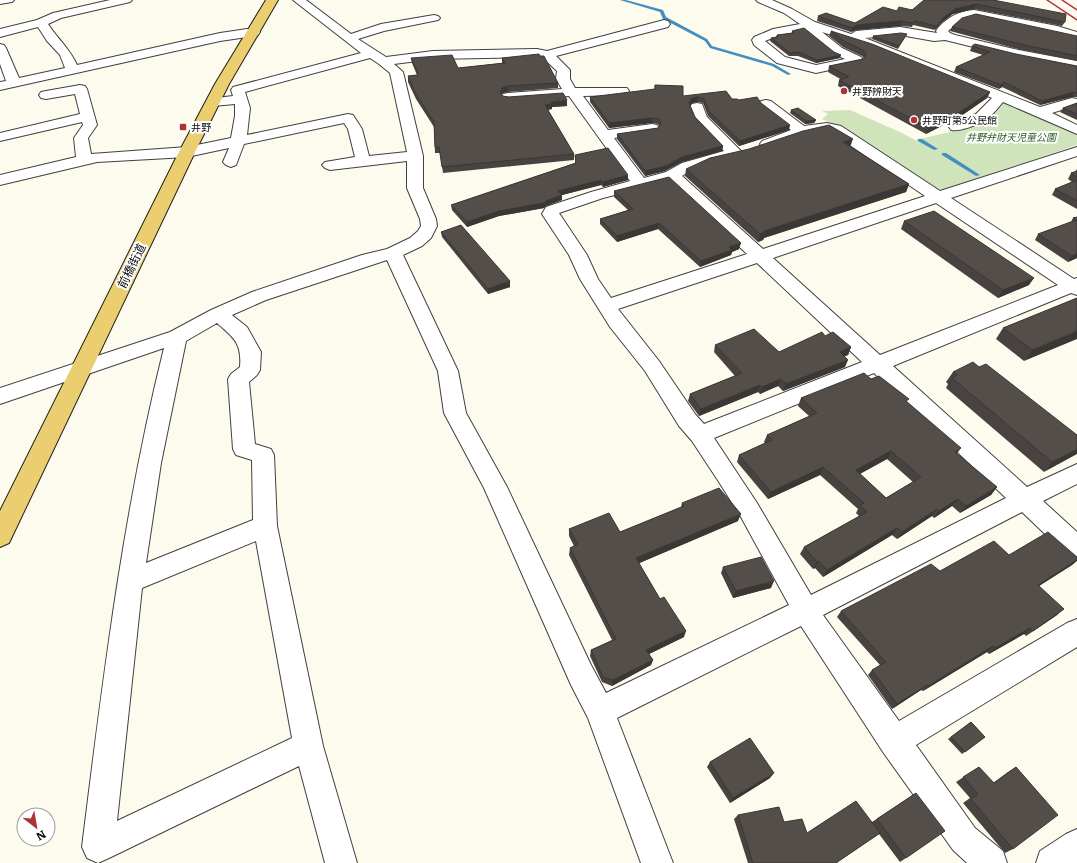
<svg xmlns="http://www.w3.org/2000/svg" width="1077" height="863" font-family="Literata,'Noto Sans JP',serif">
	<style>
		.green { fill: #d0e4bb }
		.lines { fill: none; stroke-linecap: round; stroke-linejoin: round }
		.stream { fill: #458ec0; fill-rule: evenodd }
		.street-casing { stroke: #404040; stroke-width: 2 }
		.primary-casing { stroke: #1e1e1e; stroke-width: 2 }
		.street { fill: #fff; fill-rule: evenodd }
		.primary { fill: #ebce70; fill-rule: evenodd }
		.rail { stroke: #af3237; stroke-width: 1.5 }
		.wall { fill: #484340; fill-rule: evenodd }
		.shaded-wall { fill: #3b3734 }
		.building { fill: #544e4a; stroke: #3b3734; fill-rule: evenodd }
		.poi-dot { fill: #af3237; stroke: #fff; stroke-width: 1.5 }
		.labels { text-anchor: middle; stroke-width: 4; stroke-linejoin: round; paint-order: stroke }
		.far-poi-label { font-size: 10px; fill: #0d0d0d; stroke: #fff; text-anchor: start }
		.far-park-label { font-size: 10px; font-style: italic; fill: #2f5e23; stroke: #fff }
		.street-label { font-size: 12px; fill: #0d0d0d; stroke: #fff }
	</style>
	<rect width="100%" height="100%" fill="#fdfaee"/>
	<path class="green" d="M1009,103L1077,135V145L944,190L931,187L831,123L822,119L828,114L822,111L850,110L902,133L915,140L959,130L987,120L1003,104Z"/>
	<g class="lines">
		<path class="stream" d="M620,0H626L663,10L666,17L707,39L712,46L774,64L791,74L788,75L772,66L710,48L705,41L663,19L660,12Z
			M918,139H922L938,149L934,150L918,141Z
			M942,153H946L980,175L976,176L942,155Z"/>
		<g class="street-casing">
			<path id="street" d="M0,0H14L12,2L0,4Z
				M110,0H132L130,2L61,18L48,24C57,38 70,49 77,65L220,33L254,28L258,29L260,32L258,35L254,36L220,41L0,90V82L6,81L0,64V44L4,45L6,48L19,78L65,68L60,55L47,41L38,27L0,37V29L37,20L53,13Z
				M293,0H306L351,34L381,24L434,15L438,16L440,18L438,20L384,31L358,39L386,57L433,51L537,49L547,51L664,20L668,21L670,24L668,27L556,56L570,70V79L575,88H627L629,91L627,94L622,95L583,96L608,130L652,124L657,125L659,128L657,131L614,138L644,178L666,172L682,163L724,151L695,121L690,107L692,104L697,103L702,104L707,117L743,153L740,156L692,169L682,176L763,249L925,196L832,133H810L772,147L767,148L762,147L760,144L762,141L791,130L761,107L759,104L761,101L766,100L771,101L804,126L827,123L841,126L940,191L1077,147V156L951,198L1074,279L1077,278V295L1071,293L893,366L1027,487L1077,464V484L1043,501L1077,532V559L1068,556L1022,512L823,615L899,721L1067,623L1077,619V647L916,745L975,828L1003,851L1007,863H967L953,850L883,752L801,626L617,718L673,863H641L588,718L571,685L484,488L444,413L438,371L387,260L266,300L232,315L247,327L261,352L260,370L257,375L249,382L255,444L271,449L274,455L277,526L323,746L357,863H325L299,766L109,858L98,863L87,858L82,847C103,679 123,512 164,348L0,404V388L170,332L211,310L252,292L362,255L387,249L410,238L418,231L421,226L420,219L407,188V161L330,170L325,168L322,165L325,162L355,157L348,129L344,123L244,144L236,165L231,167L226,165L223,162L229,148L187,157L97,162L0,185V175L76,157L74,138L83,125L82,122L0,141V133L80,114L75,94L46,99L41,98L39,95L41,92L46,91L80,85L85,86L87,89L97,125L88,138L91,154L187,147L231,138L235,116V104L213,106L208,105L206,102L208,99L233,96L231,90L233,87L361,53ZM537,57L543,58L557,71L556,79L562,89L508,93L503,94L501,97L503,100L508,101L569,96L630,181L591,192L546,207L542,214L569,255L580,279L610,327L645,371L679,426L692,441L719,482L741,517L789,605L606,693L591,665L507,487L466,413L458,371L403,255L422,246L431,238L437,226L436,219L423,188V156L403,72L394,64L433,59ZM370,58L379,64L390,73L407,152L369,156L362,129L353,115L348,114L247,135L250,108L245,92ZM669,181L747,254L611,298L598,279L587,255L559,213L603,198ZM936,203L1058,285L880,355L773,258ZM757,263L862,362L704,424L695,414L659,361L618,309ZM217,323C234,338 242,343 240,367L231,374L228,379L233,449L236,455L252,460L253,520L146,563L161,463L186,341ZM874,373L1006,498L811,595L757,503L714,438ZM256,541L292,738L117,821L142,588Z
				M756,0H772L792,9L815,22L851,34L856,31L900,27L937,33L936,31L938,28C948,17 959,11 974,10L1057,26L1077,32V40L1055,33L974,16L960,21L948,31L950,33L955,35L1014,49L1077,61V69L1014,57L945,40L934,41L900,35L865,38L1040,107L1072,98L1077,99V105L1052,113L1077,125V134L1003,102C998,108 993,114 987,119C981,124 959,132 951,130L949,127L951,124L976,114L992,98L871,48L822,32L842,48L861,57L863,60L861,63L816,73L777,63L754,45L752,40L754,37L773,29L800,24L784,13L758,2ZM804,30L834,54L845,59L816,65L785,57L765,41L780,35Z
				M1077,829V863H1036L1040,851L1066,834Z"/>
		</g>
		<g class="primary-casing">
			<path id="primary" d="M266,0H278L229,84L195,152L9,543L0,547V511L179,152L215,84Z"/>
		</g>
		<use href="#street" class="street"/>
		<use href="#primary" class="primary"/>
		<path class="rail" d="M1047,0L1077,20
			M1062,0L1077,10"/>
	</g>
	<path class="wall" d="M993,0L1065,22L1062,26L974,9L953,14L941,23L935,30L913,25L912,27L900,26L856,30L851,32L817,21L818,16L855,23L897,11Z
		M952,27L1077,36V61L1014,48L950,31Z
		M792,31L840,58L816,63L798,56H789L770,41L771,38L776,37L777,35L792,33Z
		M831,31L990,92L987,98L961,116L926,134L838,86L839,80H842L828,72L829,66L863,59L864,58L862,56L843,47L829,36Z
		M907,34L905,37L898,49L872,39L873,36Z
		M972,46L1077,66V97H1072L1040,105L1002,87L999,89L954,72L956,67L983,55L970,51Z
		M411,58L458,68L502,63V58L558,83V88L508,92L502,93L501,95L503,96L567,106L552,107V109L548,110L574,154V160L443,173L440,153H435L434,127L416,99L408,82V76L417,75L412,63Z
		M655,85L683,96L732,99L761,103L789,130L739,146L708,116L703,103L697,102L692,103L690,105L695,117L723,146L722,151L682,162L665,171L645,176L617,139V134L658,128L659,126L658,124L652,123L609,128L590,102V97L654,90Z
		M1077,103V120L1060,112L1063,108Z
		M791,110L816,120L814,123L805,124L790,113Z
		M850,146L909,184L906,192L764,238L763,240L758,242L685,176L686,169Z
		M575,155L628,180L603,187L601,185L562,195V200L546,206L544,208L499,216L467,227L452,210L451,205L575,163Z
		M1077,169V209L1052,195L1055,189L1072,182L1068,179L1071,173L1075,172Z
		M614,191L739,249L732,252L731,255L700,267L658,229L617,242L600,224V219L628,210L614,197Z
		M1077,217V258L1068,262L1035,240L1038,234L1071,222L1073,218Z
		M904,221L1029,285L998,298L901,229Z
		M441,232L510,287L488,294L442,237Z
		M1077,298L1024,361L996,339L1003,328Z
		M825,336L851,347L848,355L844,356L845,367L783,391L778,386L760,394L758,392L699,416L688,401L690,394L735,376L714,352L715,345L779,352Z
		M979,367L1077,435L1044,472L946,388L948,384L946,382L953,372Z
		M871,379L907,402L957,454L997,487L991,495L960,513L952,506L934,518L932,516L897,539L892,535L823,577L815,568L813,569L800,554L804,547L859,516L856,513L858,509L820,475L768,499L737,462L739,455L765,443L764,442L767,435L809,416L798,406L801,398ZM887,459L913,482L886,498L860,474Z
		M682,503L738,521L639,563L660,599L684,637L649,654L653,660L651,665L612,686L602,682L590,656L591,650L612,640L569,555L570,548L574,546L569,536V529L620,532L681,507Z
		M1009,555L1077,557V561L1072,565L1039,586L1057,615L1026,636L1024,634L989,654L987,652L923,691L921,690L892,709L868,675L872,670L880,665L837,617L841,611L940,571Z
		M723,567L771,588L733,598L721,573Z
		M971,722L985,737L962,754L948,739Z
		M710,762L770,778L730,803L707,767Z
		M979,767L993,783L1008,772L1016,767L1013,849L1005,853L963,803L970,798L956,782Z
		M916,793L906,858L900,862L879,834L836,863H748L734,819L738,815L784,822L807,833L872,822Z"/>
	<path class="shaded-wall" d="M976,4L974,9L953,14L941,23L935,30L937,26L943,18L955,9Z
		M901,21L900,26L856,30L851,32L852,28L857,25Z
		M841,55L840,58L816,63L817,60Z
		M1004,82L1002,87L999,89L1001,85Z
		M508,86V92L502,93L500,98V93L502,88Z
		M990,92L987,98L961,116L926,134L929,128Z
		M1074,92L1072,97L1040,105L1042,101Z
		M698,97L697,102L692,103L689,108V103L692,98Z
		M567,100V106L552,107V109L545,110V105L551,102Z
		M652,118V123L609,128V123Z
		M816,120L814,123L805,124L806,121Z
		M790,125L789,130L739,146L740,141Z
		M853,139L850,147L843,142Z
		M723,146L722,151L682,162L665,171L645,176V171L682,157Z
		M628,175V180L603,187V182Z
		M601,180V185L558,196V191Z
		M909,184L906,192L764,238L763,240L758,242L760,234L764,231Z
		M562,195V200L546,206L544,208L499,216L467,227V222L499,211L546,201Z
		M659,223L658,229L617,242V236Z
		M741,243L739,249L732,252L731,255L700,267L701,261L729,247Z
		M1077,254V258L1068,262L1072,256Z
		M1034,278L1029,285L998,298L1003,290Z
		M510,281V287L488,294V289Z
		M1077,331V339L1024,361L1032,350Z
		M851,347L848,355L837,360L840,352Z
		M848,360L845,367L783,391L786,384Z
		M781,379L778,386L760,394L762,387Z
		M760,385L758,392L699,416L701,409Z
		M961,448L955,456V452Z
		M1077,449V454L1044,472L1052,462Z
		M891,451L887,459L852,478L856,470Z
		M823,467L820,475L768,499L771,492Z
		M997,487L991,495L960,513L966,506Z
		M958,499L952,506L934,518L939,511Z
		M937,509L932,516L897,539L902,532Z
		M741,514L738,521L635,565L636,558Z
		M897,528L892,535L823,577L827,570Z
		M1077,560L1072,565L1031,591L1038,585Z
		M819,561L815,568L813,569L817,562Z
		M774,581L771,588L733,598L736,591Z
		M1064,609L1057,615L1026,636L1033,631Z
		M1030,628L1024,634L989,654L995,648Z
		M686,631L684,637L645,656L646,650Z
		M993,646L987,652L923,691L928,686Z
		M653,660L651,665L612,686L613,680Z
		M927,685L921,690L892,709L897,704Z
		M774,773L770,778L730,803L733,798Z"/>
	<path class="building" d="M924,0H993L1066,14L1065,22L976,4L955,9L943,18L937,26L915,21L913,23L901,21L857,25L852,28L818,16L826,13L855,23L883,7L897,11L899,7L912,10Z
		M976,14L1077,36V56L1016,43L952,27L962,18Z
		M804,28L834,52L841,55L817,60L799,52L790,53L771,38L778,37L777,35L794,33L792,31Z
		M831,31L872,44L990,92L963,110L929,128L839,80L849,77L829,66L863,59L866,54L863,50L844,41Z
		M901,33L907,34L899,46L873,36Z
		M975,44L1016,54L1077,66V93L1074,92L1042,101L1004,82L1001,85L956,67L990,52L972,46Z
		M539,54L540,56H544L558,83L508,86L502,88L500,93L503,96L508,97L563,93L567,100L551,102L552,104L545,105L574,154L442,167L439,147H435L434,122L416,94L408,76L417,75L418,73L411,58L452,55L458,68L505,63L502,58Z
		M655,85L683,86V96L726,91L732,99H737L739,100L757,97L761,103L790,125L740,141L709,111L704,99L698,97L692,98L689,103L695,117L723,146L682,157L666,166L645,171L617,134L658,128L661,124L659,119L652,118L609,123L590,97L655,89Z
		M1077,103V114L1063,108Z
		M798,108L816,120L806,121L791,110Z
		M829,125L853,139L843,142L909,184L764,231L765,232L760,234L686,169L710,158L749,149L803,131Z
		M608,148L628,175L603,182L601,180L558,191L562,195L546,201L544,203L499,211L467,222L451,205L576,163L575,155Z
		M1077,171V177L1071,173Z
		M669,177L741,243L729,247L732,250L701,261L659,223L617,236L600,219L633,209L614,191Z
		M1077,180V201L1055,189Z
		M934,211L1034,278L1003,290L904,221Z
		M1077,217V254L1072,256L1038,234L1076,220L1073,218Z
		M461,225L510,281L488,289L441,232Z
		M1077,298V331L1032,350L1003,328Z
		M754,329L779,352L822,332L825,336L833,332L851,347L840,352L848,360L786,384L781,379L762,387L760,385L701,409L690,394L742,373L715,345Z
		M973,362L979,367L986,364L1077,435V449L1052,462L952,378L957,375L953,372Z
		M864,373L871,379L879,376L909,399L906,401L961,448L955,452L997,487L966,506L958,499L939,511L937,509L902,532L897,528L827,570L819,561L817,562L804,547L867,512L860,505L864,503L823,467L771,492L739,455L772,440L767,435L817,413L801,398ZM891,451L921,477L886,498L856,470Z
		M719,488L741,514L636,558L660,599L664,597L686,631L646,650L653,660L613,680L603,677L591,650L616,639L570,548L578,544L569,529L609,513L620,532L684,506L682,503Z
		M1048,532L1077,557V560L1038,585L1064,609L1033,631L1030,628L995,648L993,646L928,686L927,685L897,704L872,670L886,662L841,611L931,564L940,571L994,541L1009,555Z
		M761,557L774,581L736,591L723,567Z
		M971,722L985,737L965,752L951,737Z
		M750,738L774,773L733,798L710,762Z
		M979,767L994,783L1016,767L1058,815L1013,849L971,799L978,794L963,777Z
		M916,793L945,831L906,858L877,819Z
		M856,801L880,833L836,863H753L738,815L779,807L784,822L802,819L807,833Z"/>
	<g class="poi-dot">
		<circle cx="844" cy="91" r="4"/>
		<circle cx="914" cy="120" r="4"/>
		<rect x="179" y="123" width="8" height="8" rx="2"/>
	</g>
	<g class="labels">
		<g class="far-poi-label">
			<text x="852" y="95">井野辨財天</text>
			<text x="922" y="124">井野町第5公民館</text>
			<text x="191" y="131">井野</text>
		</g>
		<g class="far-park-label">
			<text x="1011" y="141">井野弁財天児童公園</text>
		</g>
		<g class="street-label">
			<text transform="translate(132 266) rotate(-64)" y="4">前橋街道</text>
		</g>
	</g>
	<g transform="translate(36 827) rotate(149)"><circle r="19" fill="#ffffff" stroke="#9e9e9e"/>
	<path d="M0-3L7 15L0 10L-7 15Z" fill="#af3237"/>
	<text y="-6" font-size="11" font-weight="bold" text-anchor="middle" fill="#0d0d0d">N</text>
	</g>
</svg>
